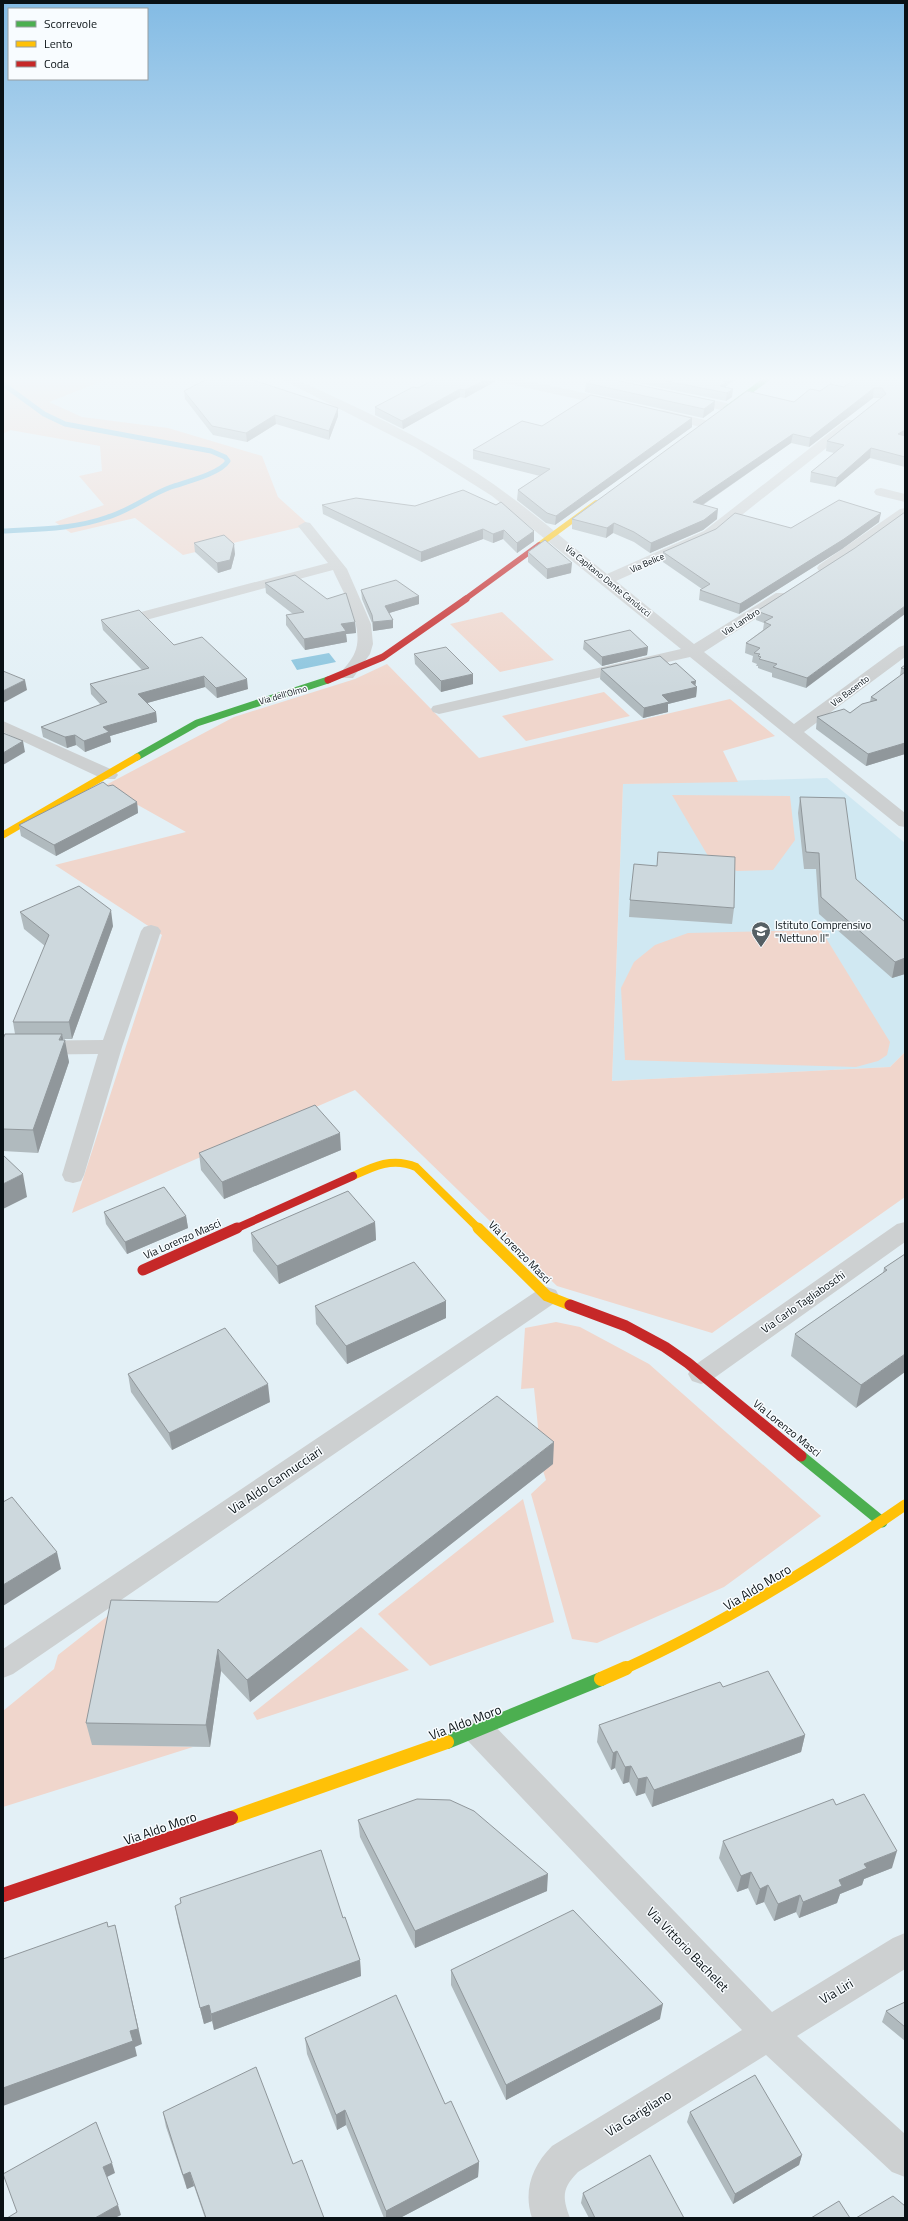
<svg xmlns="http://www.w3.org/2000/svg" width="908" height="2221" font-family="'Titillium Web',sans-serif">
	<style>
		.built { fill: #d0e8f2 }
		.green { fill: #f0d6cc }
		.water { fill: #8cc5de }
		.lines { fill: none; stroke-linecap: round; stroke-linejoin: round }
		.stream { stroke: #8cc5de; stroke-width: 5 }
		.street { fill: #cdd0d1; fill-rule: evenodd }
		.fast-far3 { stroke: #4caf50; stroke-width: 5.5 }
		.fast-far2 { stroke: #4caf50; stroke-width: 7 }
		.fast-far1 { stroke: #4caf50; stroke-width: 11 }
		.fast { stroke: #4caf50; stroke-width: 14 }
		.slow-far4 { stroke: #ffc107; stroke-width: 5.5 }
		.slow-far3 { stroke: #ffc107; stroke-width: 7 }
		.slow-far2 { stroke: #ffc107; stroke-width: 8 }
		.slow-far1 { stroke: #ffc107; stroke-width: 11 }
		.slow { stroke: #ffc107; stroke-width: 14 }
		.jam-far4 { stroke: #c62828; stroke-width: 5.5 }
		.jam-far3 { stroke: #c62828; stroke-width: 7 }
		.jam-far2 { stroke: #c62828; stroke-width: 8 }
		.jam-far1 { stroke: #c62828; stroke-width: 11 }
		.jam { stroke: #c62828; stroke-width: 14 }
		.wall { fill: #b0babe }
		.shaded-wall { fill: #90979b }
		.building { fill: #cdd8dd; stroke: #90979b }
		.labels { text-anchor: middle; stroke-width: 3; stroke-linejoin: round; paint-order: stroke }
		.far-street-label { font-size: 9px; fill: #091115; stroke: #f8fcff }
		.poi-label { font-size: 11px; fill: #091115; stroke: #f8fcff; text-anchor: start }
		.street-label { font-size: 11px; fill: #091115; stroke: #f8fcff }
		.near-street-label { font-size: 13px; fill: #091115; stroke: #f8fcff }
	</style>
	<rect width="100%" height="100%" fill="#e3f0f6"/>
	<path class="built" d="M827,778L905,843V1052L890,1067L612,1081L623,784Z"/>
	<path class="green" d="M3,378H110L49,402L82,417L168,428L262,456L278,497L309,525L183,555L135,518L71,533L55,522L104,505L79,476L102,471L100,446L10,430L3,434Z
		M502,612L554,660L500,672L450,624Z
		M387,664L479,758L730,699L775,736L723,751L738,782L623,784L612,1081L890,1067L905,1052V1197L712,1333L557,1286L355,1090L72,1213L162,935L55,865L186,832L104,786L234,717L355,679Z
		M604,692L630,716L526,741L502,716Z
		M672,795L790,796L795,840L773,870L737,871L711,861Z
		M821,930L890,1042L887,1055L878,1061L856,1067L625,1060L621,988L634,962L655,945L688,933Z
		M556,1322L580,1327L649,1364L821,1516L724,1587L597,1643L572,1639L531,1494L546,1480L534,1442L538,1427L534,1388L521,1389L525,1328Z
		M523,1499L554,1622L430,1666L378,1614Z
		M128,1600L139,1602L92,1744L193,1747L3,1807V1711L54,1669L58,1655Z
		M361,1627L409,1670L257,1720L253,1713Z"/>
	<path class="water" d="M329,653L336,662L297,670L291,660Z"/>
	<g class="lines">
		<path class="stream" d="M3,384L44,414L65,424L211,451L225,457L228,461C220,474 185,482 171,487C149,495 131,510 108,517C75,529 38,529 3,531"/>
		<path class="street" d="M279,378H294C356,407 420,436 477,473C523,503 564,540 607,574L704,531L846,420H854L856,423L854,426L714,537L616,581L694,644L776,593H786L788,596L786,599L704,652L794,724L899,647L905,645V657L804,732L905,813V827L899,826L690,657L439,714L433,712L431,709L433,706L681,649L492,496L416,448Z
			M494,378H514L618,400L624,404L618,408L500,382Z
			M686,395L727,403L733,407L727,411L682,402L680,399Z
			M663,410L709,421L711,424L705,428L659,417L657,414L659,411Z
			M881,488L905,494V502L876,495L874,492L876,489Z
			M905,508V518L829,571H819L817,568L819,565L900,509Z
			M305,522L310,523L347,569L371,624L373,644L370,654L353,678H341L339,675C344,668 352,660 355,652C365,627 343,593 333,570L146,620L141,618L138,615L141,612L328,563L298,526Z
			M3,721L115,771L118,775L115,779H103L3,732Z
			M151,925L158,927L161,931L122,1047L84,1175L81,1181L73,1183L65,1181L62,1175L98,1054L3,1055V1041L103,1040L141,931L144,927Z
			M905,1222V1242L710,1381L701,1384L692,1381L688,1374L692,1367L897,1224Z
			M547,1287L556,1290L559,1296L556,1302L13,1674L3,1678V1649L538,1290Z
			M479,1717L490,1721L772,2012L893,1938L905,1933V1969L797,2036L905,2134V2177L892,2172L766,2055L578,2172C562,2188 562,2197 570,2218H532C523,2191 532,2166 552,2146L742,2030L468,1741L464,1731L468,1721Z"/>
		<path class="fast-far3" d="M726,409L768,378"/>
		<path class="fast-far2" d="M137,757L197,723L328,680"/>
		<path class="fast-far1" d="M801,1456L882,1522"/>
		<path class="fast" d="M447,1742L601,1679"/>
		<path class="slow-far4" d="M539,545L596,503"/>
		<path class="slow-far3" d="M3,835L137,757"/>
		<path class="slow-far2" d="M353,1176C374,1166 393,1157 416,1167L479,1229"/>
		<path class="slow-far1" d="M478,1228L547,1296L570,1305
			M624,1669C723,1624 815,1567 905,1505"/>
		<path class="slow" d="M601,1679L626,1668
			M231,1818L447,1742"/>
		<path class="jam-far4" d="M464,600L539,545"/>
		<path class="jam-far3" d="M328,680L383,657L466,599"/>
		<path class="jam-far2" d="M235,1229L353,1176"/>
		<path class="jam-far1" d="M143,1270L237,1228
			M570,1305L626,1326L665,1347L688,1363L801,1456"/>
		<path class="jam" d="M3,1895L231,1818"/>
	</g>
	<path class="wall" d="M614,378H738L726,386V388L732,397L726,401Z
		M905,378V467L870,458L835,487L810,482L811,472L834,453L826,451L827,441L881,398H873L809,447L791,443L703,505L717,519L703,530L650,553L634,542L613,533L606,538L572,529V519L794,402L820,391L844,387Z
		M496,381L465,398L460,397L403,429L375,415V407L418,388Z
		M586,383L714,410L703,418L585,392Z
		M184,391L338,416L329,440L276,424L247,442L213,435L185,399Z
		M692,418V427L555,525L546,523L517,500L518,490L540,476L473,459V450L542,426Z
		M463,490L534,541L517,553L503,539L493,543L483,539L421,562L323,514L322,505L415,506Z
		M879,522L842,549L739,614L699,600L700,590L702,589L663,562V552L716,529L791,528Z
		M194,543L235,554L231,569L218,573L195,552Z
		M855,548L806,688L772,677V673L758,668V666H756L757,664L752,662L753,656L745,653L746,643L763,630L764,623L756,620L757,611Z
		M528,552L571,573L547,579L528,562Z
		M265,583L355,622L356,633L346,634L347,642L305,650L286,625V615L293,614L266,593Z
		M361,590L419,596V604L389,613L393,620V628L373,631L372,623L362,599Z
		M101,620L174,645L248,689L217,698L205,687L147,703L156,712L157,722L110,736L111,742L85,752L76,745L67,748L43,737L41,727L101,705L91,694L90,684L142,670L103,630Z
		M584,641L648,647L647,655L602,666L583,649Z
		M414,654L473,684L441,692L415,664Z
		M670,665L696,681L695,685L697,687L696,697L668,704V712L643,718L600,679L601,669Z
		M905,665V754L866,766L816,729L817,717L850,713L870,702L871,697L900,676L901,668Z
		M108,786L137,802L138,813L56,856L21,836L19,825Z
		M800,797L856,879L905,922V974L892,978L819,914L816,869H804L798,813Z
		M630,900L734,908L732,924L629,917Z
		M20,912L113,926L72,1039H63L69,1062L38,1153L3,1151V1039L15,1034L13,1022L45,946L24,929Z
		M341,1150L224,1199L201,1170L199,1153Z
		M104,1212L186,1216L188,1228L127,1254L106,1224Z
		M375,1222L376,1240L279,1284L253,1251L251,1233Z
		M905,1254L856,1408L791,1356L795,1334L883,1273L884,1268Z
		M446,1301V1318L347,1364L316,1324L315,1306Z
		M128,1374L270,1402L172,1450L131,1392Z
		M553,1464L250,1702L221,1671L210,1747L92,1745L86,1723L218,1602Z
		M723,1687L805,1735L801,1752L652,1807L645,1793L636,1796L629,1782L623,1784L615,1768L611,1770L597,1742L599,1725Z
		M836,1805L892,1868L864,1879L862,1885L840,1894L837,1903L799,1918L796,1912L774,1921L764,1902L756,1905L748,1888L737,1892L719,1858L723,1841Z
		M358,1820L547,1891L415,1948L360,1837Z
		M175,1906L343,1918L360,1960L361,1976L214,2030L212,2021L204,2024L178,1922Z
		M451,1970L660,2019L506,2100L451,1985Z
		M905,2002V2041L882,2022L886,2011Z
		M305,2038L445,2104L479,2162L478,2177L400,2218H384L346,2125L337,2130L307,2054Z
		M163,2112L293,2164L324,2218H205L194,2186L187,2189L166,2127Z
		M690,2112L802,2155L799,2165L733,2204L687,2122Z
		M583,2193L684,2218H589L581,2203Z"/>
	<path class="shaded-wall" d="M489,378H496V381L465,398V390Z
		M728,378H738L726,386V390L720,386L723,381Z
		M874,388L873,398L809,447L810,438Z
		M460,389V397L403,429L402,421Z
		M733,389L732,397L726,401L727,393Z
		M715,401L714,410L703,418L704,409Z
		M338,408V416L329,440V431Z
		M275,415L276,424L247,442L246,433Z
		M692,418V427L555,525L556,516Z
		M905,430V438L898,434Z
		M793,434L791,443L692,512L693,502Z
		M871,448L870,458L835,487L837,478Z
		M718,509L717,519L703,530L650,553L651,543Z
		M881,513L879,522L842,549L739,614L740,604Z
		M614,523L613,533L606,538L607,528Z
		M483,529V539L421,562V552Z
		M504,530L503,539L493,543V534Z
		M534,531V541L517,553V543Z
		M234,544L235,554L231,569L218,573L217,563Z
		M572,563L571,573L547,579V569Z
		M419,596V604L386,614L385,606Z
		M905,606V614L806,688L807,678Z
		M393,620V628L373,631V622Z
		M355,622L356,633L346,634L347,642L305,650L304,639L341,624Z
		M648,647L647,655L602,666V657Z
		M473,674V684L441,692V681Z
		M204,676L205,687L140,705L138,694Z
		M247,679L248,689L217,698L216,688Z
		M25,680L27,690L3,703V691Z
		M696,681L695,688L697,687L696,697L668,704V712L643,718L644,708L662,695L691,682Z
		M156,712L157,722L110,736L111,742L85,752L84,741L103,727Z
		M75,735L76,745L67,748L65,737Z
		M23,741L25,752L3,765V753Z
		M905,743V754L866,766L868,754Z
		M137,802L138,813L56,856L54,845Z
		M111,910L113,926L72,1039L69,1022Z
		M905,958V974L892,978L895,962Z
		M62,1034L64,1044L65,1040L69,1062L38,1153L33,1130Z
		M340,1133L341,1150L224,1199L222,1182Z
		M23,1174L27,1197L3,1209V1184Z
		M186,1216L188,1228L127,1254L125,1242Z
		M375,1222L376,1240L279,1284L277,1266Z
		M446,1301V1318L347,1364L346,1346Z
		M905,1354V1372L856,1408L861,1385Z
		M268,1384L270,1402L172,1450L169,1433Z
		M554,1442L553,1464L250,1702L247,1680Z
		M57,1552L61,1569L3,1606V1585Z
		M218,1649L221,1671L210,1747L206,1725Z
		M805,1735L801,1752L652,1807L654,1790Z
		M617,1751L615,1768L611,1770L613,1753Z
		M631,1766L629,1782L623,1784L625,1767Z
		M647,1777L645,1793L636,1796L638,1779Z
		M897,1851L892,1868L864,1879L862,1885L840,1894L837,1903L799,1918L803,1902L864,1864Z
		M751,1872L748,1888L737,1892L741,1876Z
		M548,1874L547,1891L415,1948V1931Z
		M768,1885L764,1902L756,1905L760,1889Z
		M800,1895L796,1912L774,1921L778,1904Z
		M115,1925L142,2044L135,2047L137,2056L3,2106V2088L130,2031Z
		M360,1960L361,1976L214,2030L211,2014Z
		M663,2004L660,2019L506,2100V2085Z
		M209,2005L212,2021L204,2024L200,2008Z
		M345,2110L346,2125L337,2130L336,2115Z
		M802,2155L799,2165L733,2204L735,2194Z
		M479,2162L478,2177L400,2218H386V2211Z
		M112,2163L115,2173L107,2177L103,2167Z
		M190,2172L194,2186L187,2189L183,2175Z
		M118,2205L121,2215L115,2218H95Z"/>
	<path class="building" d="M209,378H247L338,408L329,431L275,415L246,433L212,426L184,391Z
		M438,378H489L465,390L460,389L402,421L375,407L413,387L418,388Z
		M596,378H605L715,401L704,409L586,383Z
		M651,378H728L723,381L727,382L720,386L733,389L727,393Z
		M856,378H905V430L898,434L905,436V457L871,448L837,478L811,472L844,445L827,441L886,394L882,388H874L810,438L793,434L693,502L718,509L704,520L651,543L634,532L614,523L607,528L572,519L747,391L794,402L810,389L820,391L830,384L844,387Z
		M591,395L692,418L556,516L547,513L518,490L550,469L473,450L522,421L542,426Z
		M463,490L496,505L501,502L534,531L517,543L504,530L493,534L483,529L421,552L322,505L356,498L415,506Z
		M839,500L881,513L844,539L740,604L700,590L710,584L663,552L716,529L735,513L791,528Z
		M905,512V606L807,678L773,667L777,664L759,659L761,657L758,656L760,654L754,653L760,648L746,643L771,625L764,622L773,617L757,611L855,548Z
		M224,535L234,544L230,560L217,563L194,543Z
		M545,540L572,563L547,569L528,552Z
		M295,575L327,599L346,593L355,622L341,624L346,631L304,639L286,615L304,612L265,583Z
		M396,580L419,596L385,606L393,620L373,622L372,615L361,590Z
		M139,610L174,645L202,637L247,679L216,688L204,676L138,694L156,712L103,727L109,732L84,741L75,735L65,737L41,727L107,702L90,684L149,668L101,620Z
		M630,630L648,647L602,657L584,641Z
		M446,647L473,674L441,681L414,654Z
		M660,656L670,665L676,663L696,681L691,682L697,687L662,695L669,702L644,708L601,669Z
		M905,665V669L901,668Z
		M3,671L25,680L3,691Z
		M905,672V743L868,754L817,717L844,709L850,713L862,704L877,700L871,697Z
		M3,733L23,741L3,753Z
		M103,782L108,786L113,785L137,802L54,845L19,825Z
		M800,797L845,798L856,879L905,922V958L895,962L821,897L819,853L806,852Z
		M658,852L735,857L734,908L630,900L634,864L657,866Z
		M79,886L111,910L69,1022H13L49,935L20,912Z
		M5,1034H62L59,1040H65L33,1130L3,1129V1039Z
		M315,1105L340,1133L222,1182L199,1153Z
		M3,1155L23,1174L3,1184Z
		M164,1187L186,1216L125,1242L104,1212Z
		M348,1191L375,1222L277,1266L251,1233Z
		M905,1254V1354L861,1385L795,1334L887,1270L884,1268Z
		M414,1262L446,1301L346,1346L315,1306Z
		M225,1328L268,1384L169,1433L128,1374Z
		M497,1396L554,1442L247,1680L218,1649L206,1725L86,1723L111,1600L218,1602Z
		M12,1497L57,1552L3,1585V1502Z
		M768,1671L805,1735L654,1790L647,1777L638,1779L631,1766L625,1767L617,1751L613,1753L599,1725L720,1682L723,1687Z
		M864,1794L897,1851L864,1864L867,1868L839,1880L842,1886L803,1902L800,1895L778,1904L768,1885L760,1889L751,1872L741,1876L723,1841L833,1799L836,1805Z
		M417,1799L450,1800L474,1811L548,1874L415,1931L358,1820Z
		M321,1850L343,1918L345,1917L360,1960L211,2014L209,2005L200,2008L175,1906L181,1903L180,1898Z
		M573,1910L663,2004L506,2085L451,1970Z
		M107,1922L108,1927L115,1925L138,2029L130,2031L133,2041L3,2088V1959Z
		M396,1995L445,2104L451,2101L479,2162L386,2211L345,2110L336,2115L305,2038Z
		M905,2002V2027L886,2011Z
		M256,2067L293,2164L302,2160L324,2218H206L190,2172L183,2175L163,2112Z
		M755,2075L802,2155L735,2194L690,2112Z
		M96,2122L112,2163L103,2167L118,2205L95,2218H7L17,2212L3,2174Z
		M650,2155L684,2218H595L583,2193Z
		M893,2196L905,2206V2218H856Z
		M839,2201L850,2218H811Z"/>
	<linearGradient id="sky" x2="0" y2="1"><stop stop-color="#83bbe4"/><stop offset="0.55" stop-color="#f2f8fb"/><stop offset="1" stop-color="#f2f8fb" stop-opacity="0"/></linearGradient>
	<rect width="908" height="689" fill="url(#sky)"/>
	<defs>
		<g id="school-pin" transform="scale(1)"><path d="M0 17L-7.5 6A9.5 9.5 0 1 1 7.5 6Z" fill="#555f64" stroke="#f8fcff"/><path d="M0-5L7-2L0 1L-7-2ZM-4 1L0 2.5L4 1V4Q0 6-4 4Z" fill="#fff"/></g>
	</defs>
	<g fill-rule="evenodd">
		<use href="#school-pin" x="761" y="931"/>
	</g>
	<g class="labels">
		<g class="far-street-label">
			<text transform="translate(647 563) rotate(-24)" y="3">Via Belice</text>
			<text transform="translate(608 581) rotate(39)" y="3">Via Capitano Dante Canducci</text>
			<text transform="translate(741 622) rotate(-33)" y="3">Via Lambro</text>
			<text transform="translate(850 691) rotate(-37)" y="3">Via Basento</text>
			<text transform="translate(283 695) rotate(-16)" y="3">Via dell'Olmo</text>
		</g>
		<g class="poi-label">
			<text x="775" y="929">Istituto Comprensivo<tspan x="775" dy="13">"Nettuno II"</tspan></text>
		</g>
		<g class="street-label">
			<text transform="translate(182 1239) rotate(-24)" y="4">Via Lorenzo Masci</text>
			<text transform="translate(520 1252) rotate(45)" y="4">Via Lorenzo Masci</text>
			<text transform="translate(803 1302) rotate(-35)" y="4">Via Carlo Tagliaboschi</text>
			<text transform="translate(787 1428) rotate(39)" y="4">Via Lorenzo Masci</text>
		</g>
		<g class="near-street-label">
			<text transform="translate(275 1480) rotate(-34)" y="5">Via Aldo Cannucciari</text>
			<text transform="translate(757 1587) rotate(-31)" y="5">Via Aldo Moro</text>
			<text transform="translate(465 1722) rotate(-21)" y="5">Via Aldo Moro</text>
			<text transform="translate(160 1828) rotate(-19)" y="5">Via Aldo Moro</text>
			<text transform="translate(688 1949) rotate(46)" y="5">Via Vittorio Bachelet</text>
			<text transform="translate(836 1991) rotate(-31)" y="5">Via Liri</text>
			<text transform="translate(638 2113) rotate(-32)" y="5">Via Garigliano</text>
		</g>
	</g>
	<rect width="908" height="2221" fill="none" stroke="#091115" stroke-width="8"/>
	<rect x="8" y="8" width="140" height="72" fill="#f8fcff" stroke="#989ea1"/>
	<rect x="16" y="21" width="20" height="6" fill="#4caf50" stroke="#989ea1"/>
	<text x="44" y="28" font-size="12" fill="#091115">Scorrevole</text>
	<rect x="16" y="41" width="20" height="6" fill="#ffc107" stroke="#989ea1"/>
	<text x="44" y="48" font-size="12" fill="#091115">Lento</text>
	<rect x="16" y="61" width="20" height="6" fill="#c62828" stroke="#989ea1"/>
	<text x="44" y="68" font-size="12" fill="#091115">Coda</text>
</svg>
